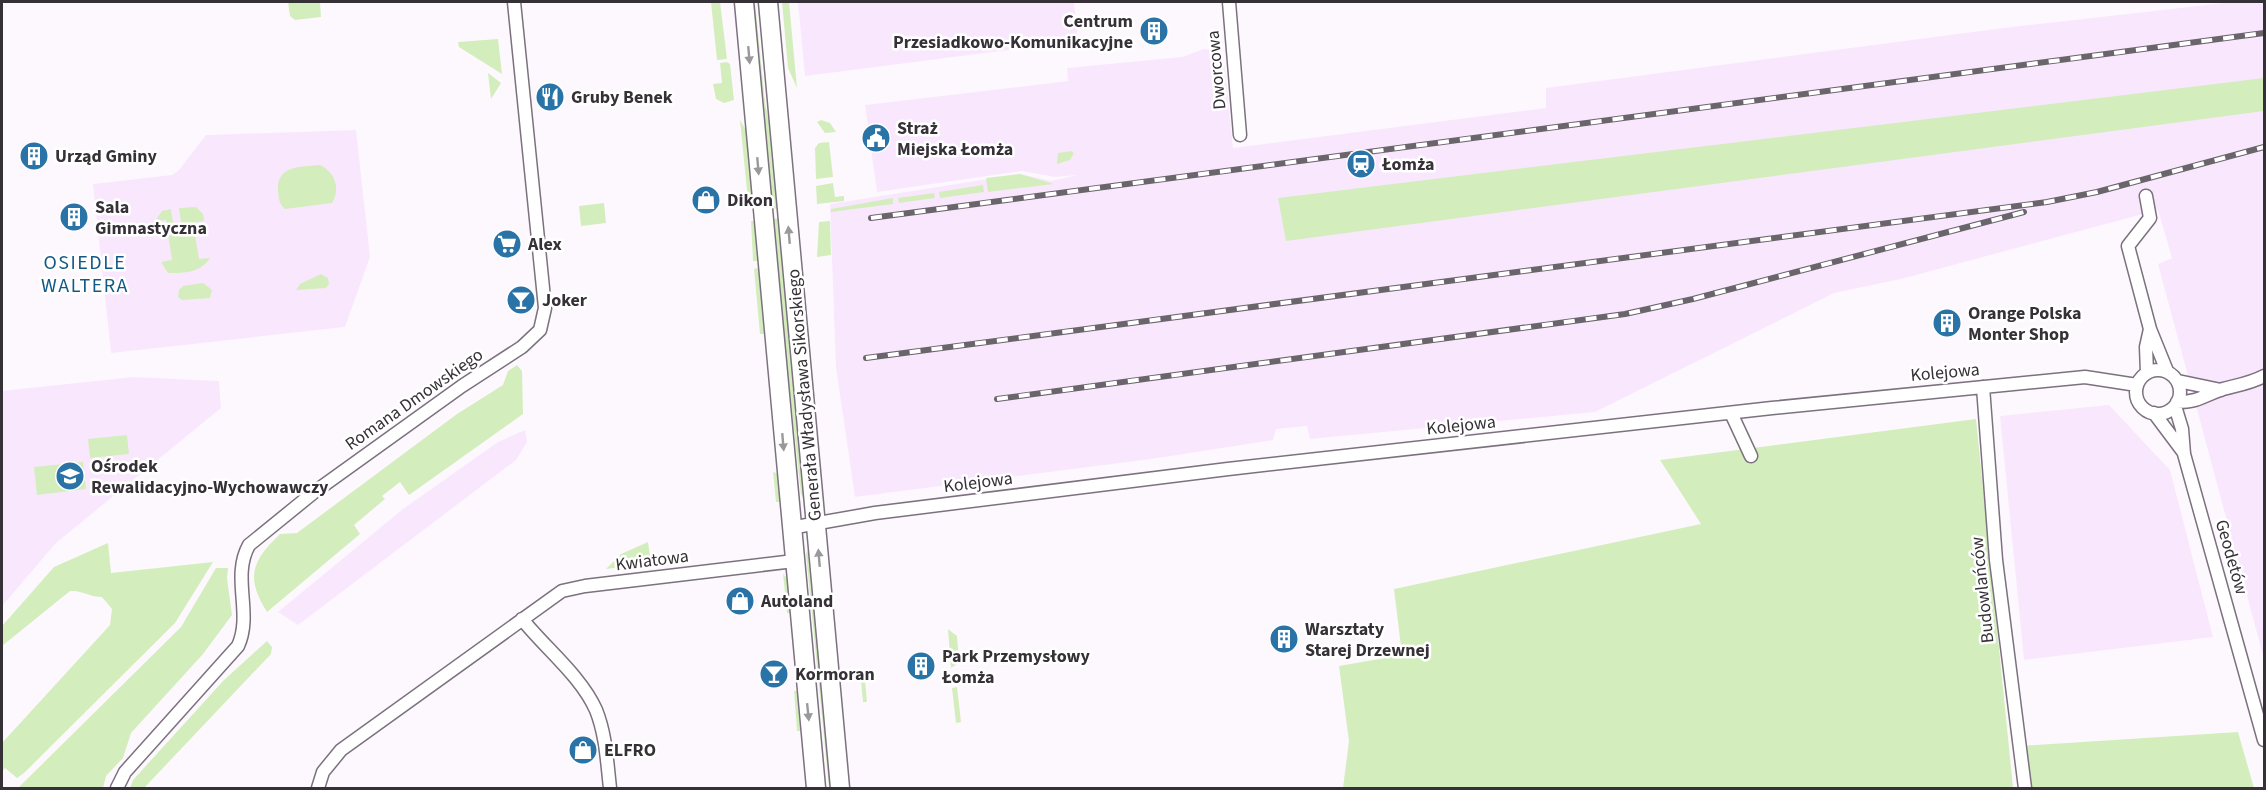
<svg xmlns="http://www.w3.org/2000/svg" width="2266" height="790" font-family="'Source Sans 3',sans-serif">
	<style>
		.built { fill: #f9e8fd }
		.green { fill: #d3eebc }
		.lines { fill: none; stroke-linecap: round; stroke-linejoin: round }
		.minor-casing { stroke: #7c717e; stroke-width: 15 }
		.secondary-casing { stroke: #7c717e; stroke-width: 21 }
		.minor { stroke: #fff; stroke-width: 12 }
		.secondary { stroke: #fff; stroke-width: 18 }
		.rail-casing { stroke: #6a656b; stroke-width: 6 }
		.rail { stroke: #fff; stroke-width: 4; stroke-dasharray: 11; stroke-linecap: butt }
		.oneway { fill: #9a989b }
		.labels { text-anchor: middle; stroke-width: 5; stroke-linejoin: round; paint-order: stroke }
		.poi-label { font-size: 18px; font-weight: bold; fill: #363137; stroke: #fff; text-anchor: start }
		.street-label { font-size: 18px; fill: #363137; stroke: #fff }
		.neighbourhood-label { font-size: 20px; letter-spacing: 1.5px; fill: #115987; stroke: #fff }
	</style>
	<rect width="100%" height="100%" fill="#fdf8fe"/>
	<path class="built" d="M798,2H1074L1078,41L805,76Z
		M2233,2H2264V659L2158,264L2172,258L2158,210L1901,279L1834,293L1595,412L1310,439L1307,426L1276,429L1273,440L1151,459L855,497L836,368L830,204L1020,174L1051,181L1077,175L1055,177L1022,171L877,192L865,105L1068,81L1067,68L1182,57L1204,49L1213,50L1224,62L1233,148L1546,108V88L2011,27Z
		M356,130L370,257L345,327L111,353L93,184L172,175L179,170L206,135Z
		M133,377L219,381L221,408L56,543L2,606V391Z
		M2109,405L2170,470L2213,637L2024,660L2000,416Z
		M525,430L527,442L516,460L298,625L278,612L403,509L498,442Z"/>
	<path class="green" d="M288,2H320L321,17L295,20L290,16Z
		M711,2H720L727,59L717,60Z
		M751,2H755L765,103L775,147L781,208L770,209Z
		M782,2H789L797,88L788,68Z
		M498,39L502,74L459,47L458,42Z
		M727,62L730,64L734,100L724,103L716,99L713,84L722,83L720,63Z
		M488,73L501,83L491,99Z
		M2264,78V111L1286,241L1278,198Z
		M740,120L746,130L754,201H748Z
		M821,120L830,123L836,132L825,133L817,122Z
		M829,142L833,177L816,179L815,148L819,143Z
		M1071,151L1074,153L1070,160L1057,164L1058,153Z
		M320,165C335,172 341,189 332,203L285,209C279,204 279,199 278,191C276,165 301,167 320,165Z
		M1020,174L1054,184L988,192L986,178Z
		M833,183L835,197L844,196V201L817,204L816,186Z
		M983,185L984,192L940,198L939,192Z
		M934,193L935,198L899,203L898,198Z
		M893,198V204L831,212V209Z
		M604,203L606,223L581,226L579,206Z
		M196,207L203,214L204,221L193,223L199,259L210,258C200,273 185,273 168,273L161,262L172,260L166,220L155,221L162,211L171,209L173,223H181L179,208Z
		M782,218L805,496L803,498L801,494L771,219Z
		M751,221H755L758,261H753Z
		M830,221L831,255L817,257L819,222Z
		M758,268L760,270L766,334H760L754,269Z
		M321,274L328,278L329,284L326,288L296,290L300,284Z
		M203,283L212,290L210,298L182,300L178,297L179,290L183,286Z
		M517,365L522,371L523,414L409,495L400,482L382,496L385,499L354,525L360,534L267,612C245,577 252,561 280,534L297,533L457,414L503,385L508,371Z
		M1976,419L2013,788H1343L1349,741L1339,666L1402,655L1394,589L1701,524L1660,460Z
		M127,435L129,454L90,458L88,439Z
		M83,462L86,489L37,495L34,467Z
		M773,472L780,474V502H776Z
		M648,542L651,563L606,569L621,554Z
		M108,543L111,573L213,562L175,623L24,773L17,778L5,768L2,771V743L110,625L112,609L102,597C90,597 82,590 70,591L2,646V626L54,567Z
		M808,550L810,552L833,788H829L806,554Z
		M216,568H228L227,578L232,615L203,654L131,733L123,758L106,776L103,788H18L181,627Z
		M783,574L789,580L792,613H787Z
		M948,629L957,636L959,663L951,668Z
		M267,641L272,647L271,654L144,788H130L133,780L224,680Z
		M860,670H864L867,702H863Z
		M957,687L961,722L956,723L952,688Z
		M794,691H800L804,731H797Z
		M2238,732L2254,788H2025L2019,746Z"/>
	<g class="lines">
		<g class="minor-casing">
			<path id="minor" d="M1229,2L1240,135
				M2146,196L2150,218L2128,246L2150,329L2167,371
				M2136 392a22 22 0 1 1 44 0a22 22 0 1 1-44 0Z
				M2147,373L2146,347L2150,329
				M2178,381L2221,390
				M1983,387L1996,560L2025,788
				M2177,402C2200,402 2204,395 2223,389C2238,385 2251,383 2264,376
				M2175,406L2182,429L2184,454L2264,740
				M1731,413L1751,456
				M2154,413L2184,453
				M790,528L875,513L1228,469L1772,408L2085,377L2137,385
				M522,619C545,648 581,676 596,710C606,735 607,762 610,788
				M117,788L125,772L238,646C253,613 231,577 249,545L313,493L462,386L522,347L540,330L545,308L514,2
				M318,788L323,772L341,750L562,591L585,586L794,561"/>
		</g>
		<g class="secondary-casing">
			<path id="secondary" d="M744,2L816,788
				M768,2L840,788"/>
		</g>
		<use href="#minor" class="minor"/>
		<use href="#secondary" class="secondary"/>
		<g class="rail-casing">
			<path id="rail" d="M871,218L2264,33
				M866,358L2047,202L2097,192L2264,147
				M997,399L1625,314L1693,299L2024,212"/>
		</g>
		<use href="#rail" class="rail"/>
	</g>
	<defs><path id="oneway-solid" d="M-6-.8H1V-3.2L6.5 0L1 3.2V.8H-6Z" transform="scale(1.5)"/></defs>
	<g class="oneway">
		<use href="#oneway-solid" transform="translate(749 55) rotate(85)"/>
		<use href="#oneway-solid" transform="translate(758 166) rotate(85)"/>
		<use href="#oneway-solid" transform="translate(789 235) rotate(-95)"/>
		<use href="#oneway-solid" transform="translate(783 442) rotate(85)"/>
		<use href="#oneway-solid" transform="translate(819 558) rotate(-95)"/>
		<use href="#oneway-solid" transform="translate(808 712) rotate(84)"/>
	</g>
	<defs>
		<g id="building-disc" transform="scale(1.5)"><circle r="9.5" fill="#2973a7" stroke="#fff"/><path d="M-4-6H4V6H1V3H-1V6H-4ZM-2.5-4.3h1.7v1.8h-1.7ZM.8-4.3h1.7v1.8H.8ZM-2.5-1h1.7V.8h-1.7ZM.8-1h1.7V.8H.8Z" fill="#fff"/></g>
		<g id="restaurant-disc" transform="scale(1.5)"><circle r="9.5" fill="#2973a7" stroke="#fff"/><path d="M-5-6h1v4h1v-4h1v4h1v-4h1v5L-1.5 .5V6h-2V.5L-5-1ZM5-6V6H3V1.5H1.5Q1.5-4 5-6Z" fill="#fff"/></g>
		<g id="civic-disc" transform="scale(1.5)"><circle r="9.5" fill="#2973a7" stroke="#fff"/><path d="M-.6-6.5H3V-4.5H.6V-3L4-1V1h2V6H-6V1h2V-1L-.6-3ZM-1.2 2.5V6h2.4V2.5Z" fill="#fff"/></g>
		<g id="station-disc" transform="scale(1.5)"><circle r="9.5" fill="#2973a7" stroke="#fff"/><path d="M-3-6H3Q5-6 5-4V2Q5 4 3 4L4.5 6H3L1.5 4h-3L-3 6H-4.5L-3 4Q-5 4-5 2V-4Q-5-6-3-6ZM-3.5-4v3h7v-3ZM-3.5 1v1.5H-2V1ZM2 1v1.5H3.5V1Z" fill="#fff"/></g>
		<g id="shop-disc" transform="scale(1.5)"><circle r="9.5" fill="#2973a7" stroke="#fff"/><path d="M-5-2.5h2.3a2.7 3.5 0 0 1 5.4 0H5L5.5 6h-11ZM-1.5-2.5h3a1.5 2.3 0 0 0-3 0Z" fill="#fff"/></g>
		<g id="supermarket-disc" transform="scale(1.5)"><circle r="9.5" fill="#2973a7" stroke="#fff"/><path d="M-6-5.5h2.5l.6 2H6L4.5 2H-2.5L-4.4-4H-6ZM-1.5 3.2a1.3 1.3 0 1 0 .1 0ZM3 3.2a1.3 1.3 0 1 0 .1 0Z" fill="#fff"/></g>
		<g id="bar-disc" transform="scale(1.5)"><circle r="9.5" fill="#2973a7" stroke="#fff"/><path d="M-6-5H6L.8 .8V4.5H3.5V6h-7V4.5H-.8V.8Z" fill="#fff"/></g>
		<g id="school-disc" transform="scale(1.5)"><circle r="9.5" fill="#2973a7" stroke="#fff"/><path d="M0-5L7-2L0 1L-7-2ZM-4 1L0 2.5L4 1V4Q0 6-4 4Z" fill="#fff"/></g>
	</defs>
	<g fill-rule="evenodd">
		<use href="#building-disc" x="1154" y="31"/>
		<use href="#restaurant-disc" x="550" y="97"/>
		<use href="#civic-disc" x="876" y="138"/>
		<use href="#building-disc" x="34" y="156"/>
		<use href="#station-disc" x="1361" y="164"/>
		<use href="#shop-disc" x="706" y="200"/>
		<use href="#building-disc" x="74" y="217"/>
		<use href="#supermarket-disc" x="507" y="244"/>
		<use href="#bar-disc" x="521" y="300"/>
		<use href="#building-disc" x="1947" y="323"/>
		<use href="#school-disc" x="70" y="476"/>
		<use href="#shop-disc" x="740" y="601"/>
		<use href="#building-disc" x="1284" y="639"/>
		<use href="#building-disc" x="921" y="666"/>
		<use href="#bar-disc" x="774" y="674"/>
		<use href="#shop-disc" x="583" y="750"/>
	</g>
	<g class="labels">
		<g class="poi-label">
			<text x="1133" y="27" text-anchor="end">Centrum<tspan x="1133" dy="21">Przesiadkowo-Komunikacyjne</tspan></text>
			<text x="571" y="103">Gruby Benek</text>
			<text x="897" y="134">Straż<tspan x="897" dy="21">Miejska Łomża</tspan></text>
			<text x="55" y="162">Urząd Gminy</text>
			<text x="1382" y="170">Łomża</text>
			<text x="727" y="206">Dikon</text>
			<text x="95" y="213">Sala<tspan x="95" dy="21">Gimnastyczna</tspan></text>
			<text x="528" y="250">Alex</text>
			<text x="542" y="306">Joker</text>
			<text x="1968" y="319">Orange Polska<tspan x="1968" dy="21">Monter Shop</tspan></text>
			<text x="91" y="472">Ośrodek<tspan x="91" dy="21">Rewalidacyjno-Wychowawczy</tspan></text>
			<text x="761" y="607">Autoland</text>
			<text x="1305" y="635">Warsztaty<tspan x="1305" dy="21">Starej Drzewnej</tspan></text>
			<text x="942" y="662">Park Przemysłowy<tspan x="942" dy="21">Łomża</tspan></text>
			<text x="795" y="680">Kormoran</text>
			<text x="604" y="756">ELFRO</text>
		</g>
		<g class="street-label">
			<text transform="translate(1216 70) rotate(-95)" y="6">Dworcowa</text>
			<text transform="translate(1945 372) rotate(-5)" y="6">Kolejowa</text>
			<text transform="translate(804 395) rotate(-95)" y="6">Generała Władysława Sikorskiego</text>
			<text transform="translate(414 399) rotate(-35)" y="6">Romana Dmowskiego</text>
			<text transform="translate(1461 425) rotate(-6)" y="6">Kolejowa</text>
			<text transform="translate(978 482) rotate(-7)" y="6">Kolejowa</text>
			<text transform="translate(2232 557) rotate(74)" y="6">Geodetów</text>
			<text transform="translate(652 560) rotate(-7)" y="6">Kwiatowa</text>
			<text transform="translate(1982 590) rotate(-96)" y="6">Budowlańców</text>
		</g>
		<g class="neighbourhood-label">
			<text x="85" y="269">OSIEDLE<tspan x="85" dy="23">WALTERA</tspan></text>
		</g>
	</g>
	<rect width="2266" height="790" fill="none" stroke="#363137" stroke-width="6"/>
</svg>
